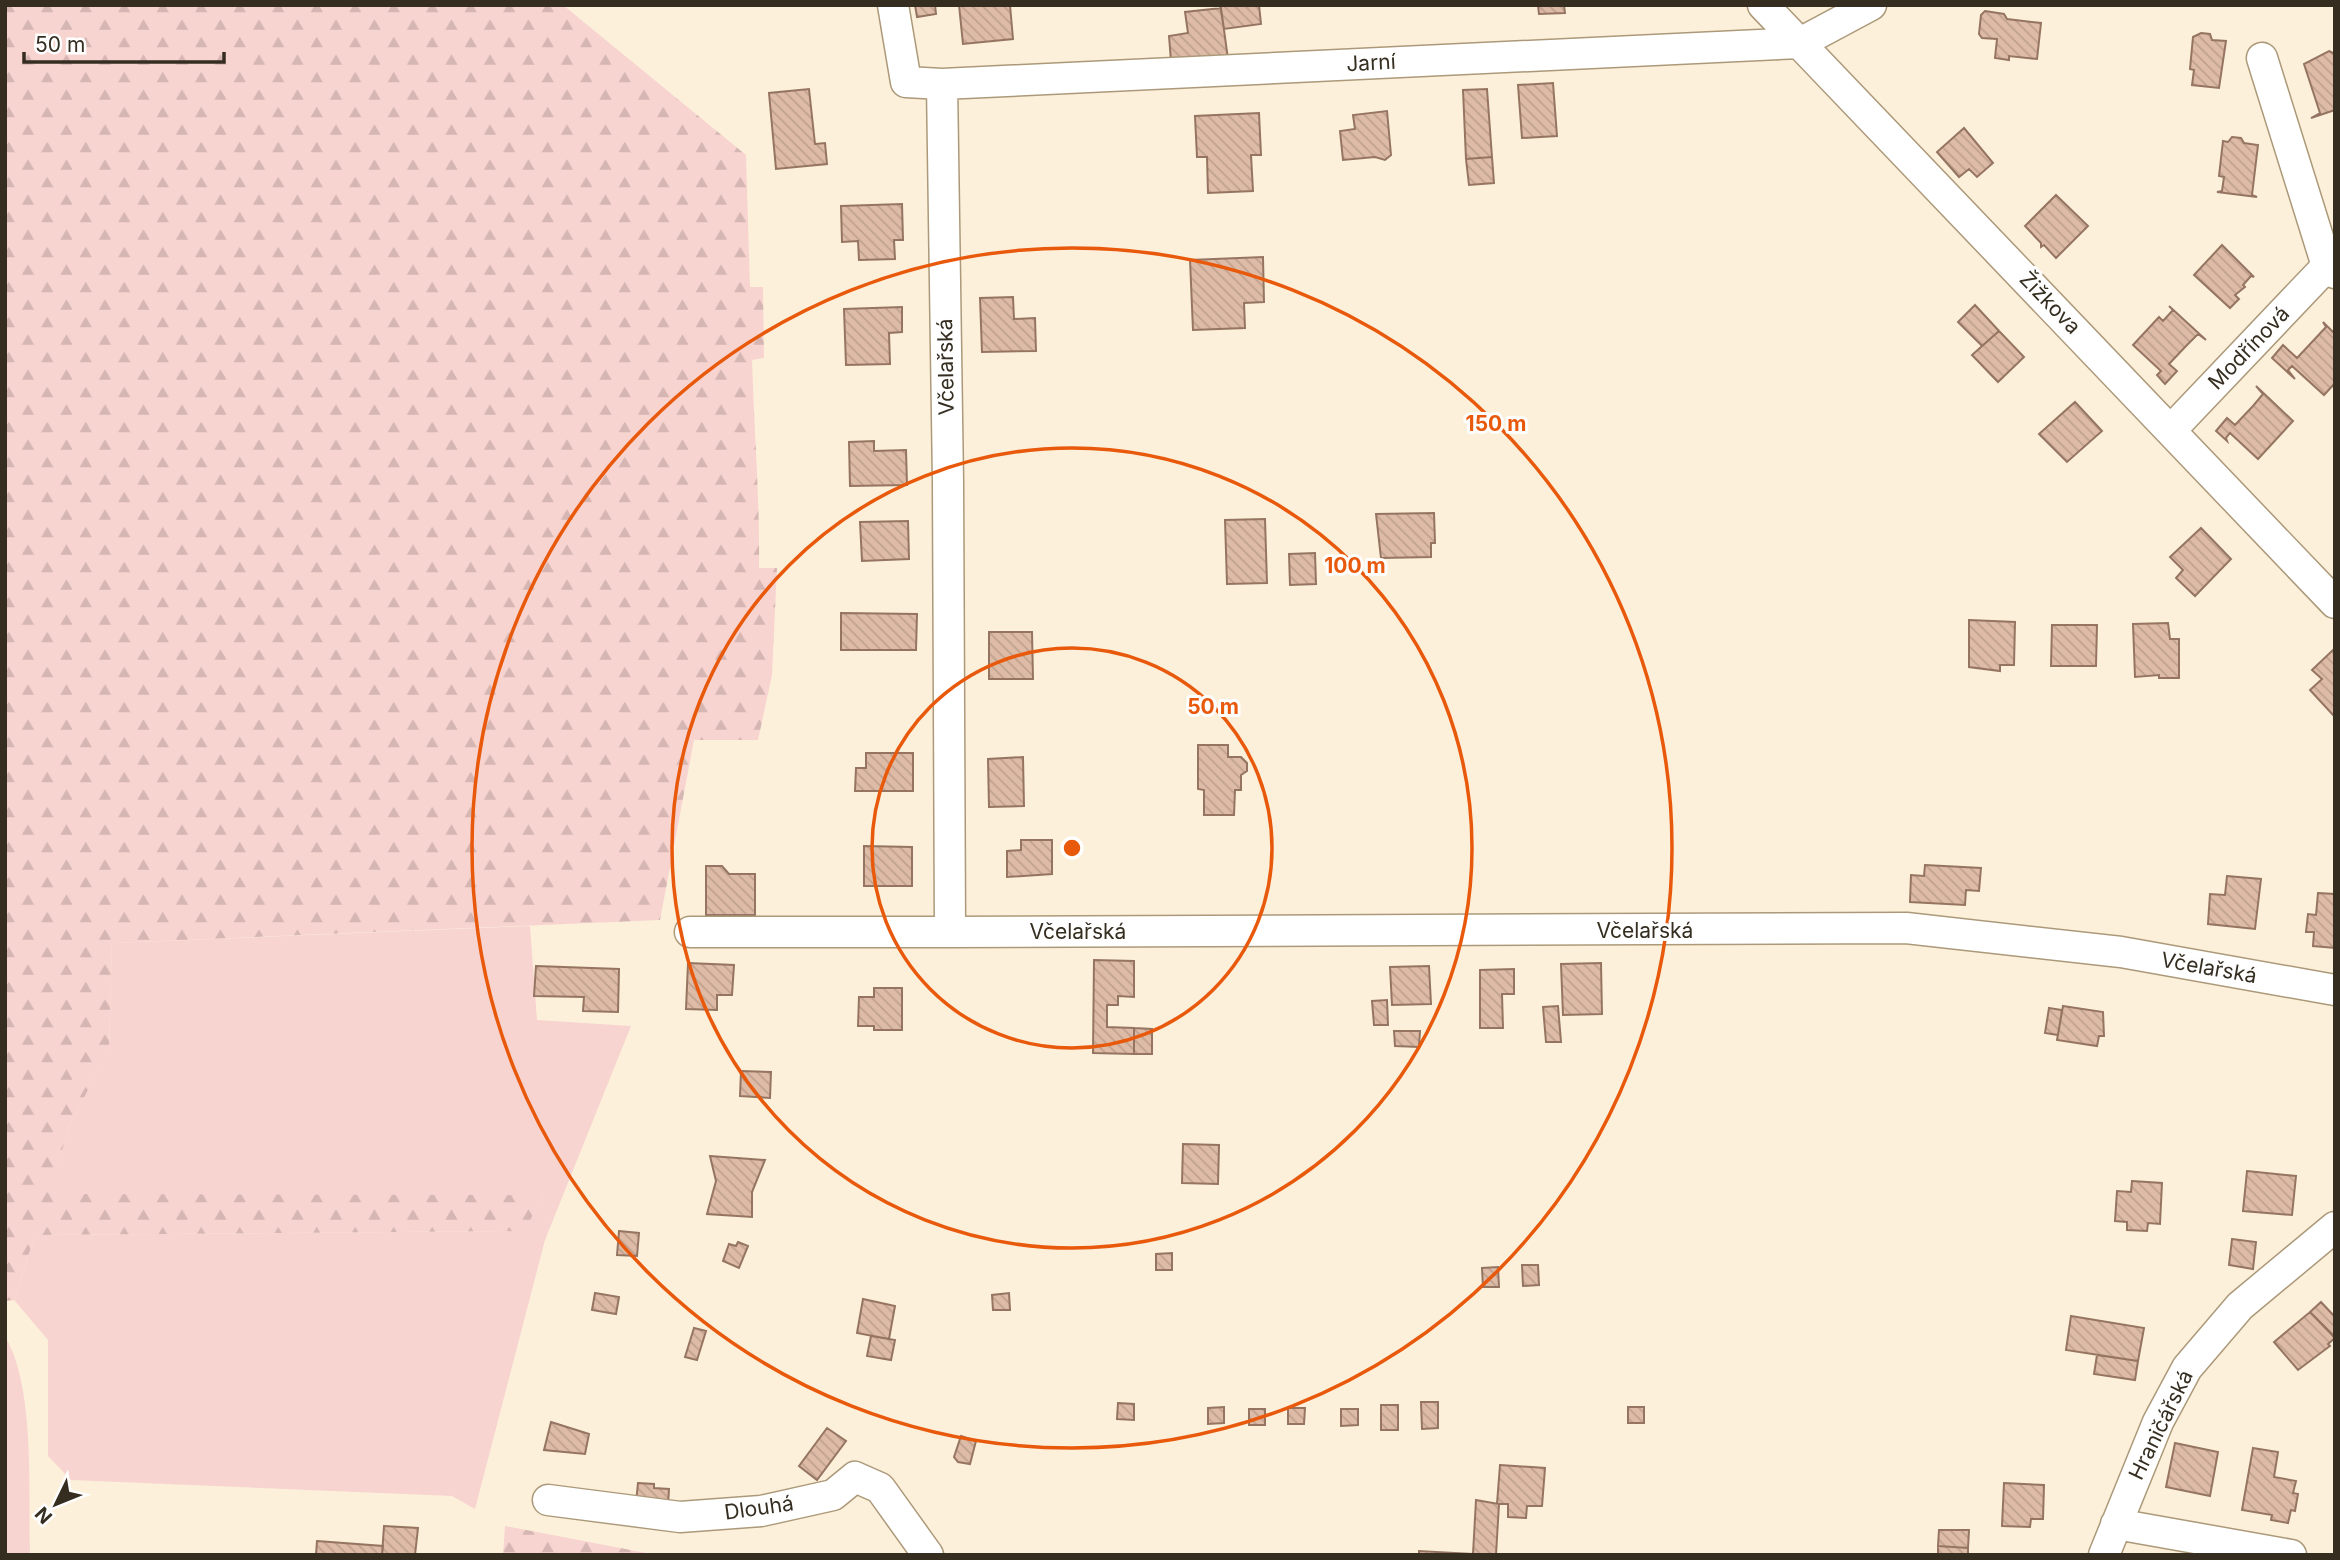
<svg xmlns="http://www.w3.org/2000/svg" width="2340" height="1560" font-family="Inter,sans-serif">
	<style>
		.green { fill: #f8d4d0 }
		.forest { fill: url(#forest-firs) }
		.building { fill: url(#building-back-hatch); stroke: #957562; stroke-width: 2 }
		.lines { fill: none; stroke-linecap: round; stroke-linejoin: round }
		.minor-casing { stroke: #ac9979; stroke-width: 33 }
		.minor { stroke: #fff; stroke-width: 30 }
		.ring { fill: none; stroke: #e8590c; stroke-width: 3.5 }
		.labels { text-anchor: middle; stroke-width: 6; stroke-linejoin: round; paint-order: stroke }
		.street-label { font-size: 21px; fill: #342d20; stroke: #fefefe }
		.centre { fill: #e8590c; stroke: #fefefe; stroke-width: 3.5 }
		.ring-label { font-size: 21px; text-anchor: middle; font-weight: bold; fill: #e8590c; stroke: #fefefe; stroke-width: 6; stroke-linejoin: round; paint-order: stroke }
	</style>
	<defs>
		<pattern id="forest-firs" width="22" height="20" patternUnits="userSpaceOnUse" patternTransform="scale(1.75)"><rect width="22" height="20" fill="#f8d4d0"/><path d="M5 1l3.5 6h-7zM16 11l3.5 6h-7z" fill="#d5b6b2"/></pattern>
		<pattern id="building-back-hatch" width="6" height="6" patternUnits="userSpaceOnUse" patternTransform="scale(1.75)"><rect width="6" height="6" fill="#debba6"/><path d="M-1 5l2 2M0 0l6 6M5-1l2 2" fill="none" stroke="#bfa18f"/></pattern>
	</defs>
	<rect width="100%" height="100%" fill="#fcf0db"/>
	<path class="green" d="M530,926L537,1020L631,1026L545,1240L475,1509L452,1496L71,1480L48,1456V1340L14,1300L35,1235L523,1231L544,1195H49L68,1129L109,1048L112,943Z
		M5,1336C36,1389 28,1493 30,1555H5Z"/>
	<path class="forest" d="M5,5H563L746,155L750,287H763L764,358L752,360C754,430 760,498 759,568H777L772,675L758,740H694L660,920L112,943L109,1049L68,1129L50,1194L544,1195L524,1231L35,1235L14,1300L5,1301Z
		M505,1526L657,1555H503Z"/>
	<path class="building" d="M915,5H935L936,14L917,17Z
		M959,5H1010L1013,39L963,44Z
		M1220,5H1259L1261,24L1224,29Z
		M1538,5H1564L1565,13L1539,14Z
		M1221,8L1228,59L1171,61L1169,36L1188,33L1185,12Z
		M1985,11L2004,14L2007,19L2041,23L2037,59L2009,56V60L1995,58L1997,39L1982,38L1979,34L1981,15Z
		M2201,33L2210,34L2212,40L2226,41L2219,88L2192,85L2194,70L2190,69L2193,37Z
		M2329,51L2335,54V110L2311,118L2320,113L2304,64Z
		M1553,83L1557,136L1522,138L1518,85Z
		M809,89L815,144L825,143L827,164L776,169L769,93Z
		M1487,89L1492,157L1466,159L1463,90Z
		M1387,111L1391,155L1385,160L1375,157L1343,160L1340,131L1355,129L1353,115Z
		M1259,113L1261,155H1251L1253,191L1208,193L1207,157H1197L1195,116Z
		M1964,128L1993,163L1977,177L1969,169L1959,177L1937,152Z
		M2232,137L2241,138L2244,143L2258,145L2252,195L2257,197L2217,192L2222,191L2224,177L2219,176L2223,141L2228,142Z
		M1492,157L1494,183L1469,185L1466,159Z
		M2056,195L2088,226L2056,258L2044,245L2041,247V243L2025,226Z
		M902,204L903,240H894L895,259L859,260L858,241L842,242L841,206Z
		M2222,245L2254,277L2251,276L2243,285L2245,287L2235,295L2239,299L2230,308L2194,275Z
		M1263,257L1264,302L1244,303L1245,328L1193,330L1190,260Z
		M1013,297L1014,319L1035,318L1036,351L982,352L980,298Z
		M1975,305L1999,331L1982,346L1958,322Z
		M2169,306L2206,340L2198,334L2187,345L2169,364L2177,371L2165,384L2157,375L2161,371L2133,345L2159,317L2163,321L2173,310Z
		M902,307V332L889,333L890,364L846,365L844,309Z
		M2323,322L2335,334V383L2324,395L2292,366L2288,370L2295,379L2272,358L2283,345L2297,358L2326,327Z
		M1999,331L2024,357L1998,382L1972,355Z
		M2256,386L2293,421L2258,459L2230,433L2226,438L2227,441L2216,431L2227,418L2235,425L2253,406L2263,394Z
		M2075,402L2102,431L2067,462L2039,434Z
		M874,441V451L906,450L907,485L850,486L849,442Z
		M1434,513L1435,543H1431V557L1381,558L1376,514Z
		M1265,519L1267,583L1227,584L1225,520Z
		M908,521L909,559L862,561L860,522Z
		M2201,528L2231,559L2195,596L2176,578L2183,570L2170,557Z
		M1315,553L1316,584L1290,585L1289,554Z
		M841,613L917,614L916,650H841Z
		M1969,620L2015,622L2014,665H2000V671L1969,667Z
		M2168,623L2170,639H2179V678H2159V675L2135,677L2133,624Z
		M2052,625H2097L2096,666H2051Z
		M989,632H1032L1033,679H989Z
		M2335,648V715L2334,716L2310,690L2322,679L2312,670Z
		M1198,745H1228V757H1241L1247,763V771L1241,775V790H1235L1234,815H1204V790L1198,789Z
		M866,753H913V791H855L856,768H866Z
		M1023,757L1024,806L989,807L988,759Z
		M1021,840H1052V874L1007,877V851L1021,850Z
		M864,846L912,847V886H864Z
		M1925,865L1981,868L1979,891L1966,890L1965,905L1910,902L1911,875L1924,876Z
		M706,866H722L729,874H755V915H706Z
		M2227,876L2261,879L2255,929L2208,924L2210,894L2225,895Z
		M2318,893L2335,894V948L2313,946L2314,932H2306L2308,914L2316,915Z
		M1094,960L1134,961V997L1118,996V1005H1107V1027L1134,1028V1054L1093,1053Z
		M688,963L734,965L732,995H717V1010L686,1009Z
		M1601,963L1602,1014L1563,1015L1561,964Z
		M536,966L619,969L618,1012L583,1011L584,997L534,996Z
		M1429,966L1431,1004L1392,1005L1390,967Z
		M1514,969V994H1502L1503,1028H1480V970Z
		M874,988H902V1030H874V1026H858L859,997H874Z
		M1387,1000L1388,1025H1374L1372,1001Z
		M1558,1006L1561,1042H1546L1543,1007Z
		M2063,1006L2103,1012L2104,1036H2099L2097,1046L2057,1040Z
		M2049,1008L2062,1010L2058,1035L2045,1033Z
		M1134,1028L1152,1029V1054H1134Z
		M1394,1031H1420L1419,1047L1395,1046Z
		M741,1071L771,1072L770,1098L740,1096Z
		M1183,1144L1219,1145L1218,1184L1182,1183Z
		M710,1156L765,1160L752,1192V1217L707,1214L716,1181Z
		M2247,1171L2296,1176L2292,1215L2243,1211Z
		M2132,1181L2162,1183L2160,1224L2148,1223L2147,1231L2127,1230V1222L2115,1221L2117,1191L2131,1192Z
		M619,1231L639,1233L637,1256L617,1255Z
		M2232,1239L2256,1242L2253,1269L2229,1265Z
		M738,1242L748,1246L739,1268L723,1261L729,1244L736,1246Z
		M1172,1253V1270H1156V1254Z
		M1522,1265H1538L1539,1285L1523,1286Z
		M1498,1267L1499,1287H1483L1482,1268Z
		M595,1293L619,1297L616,1314L592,1310Z
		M1009,1293L1010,1310H993L992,1295Z
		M863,1299L895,1306L889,1339L857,1333Z
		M2321,1302L2335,1317V1337L2310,1312Z
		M2310,1312L2335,1338L2328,1344L2330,1346L2298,1370L2274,1342Z
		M2071,1316L2144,1328L2138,1361L2066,1350Z
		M694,1328L706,1331L697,1360L685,1357Z
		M871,1336L895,1340L891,1360L867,1356Z
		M2097,1355L2138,1361L2135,1380L2094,1374Z
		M1421,1402H1438V1428L1422,1429Z
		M1118,1403L1134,1404V1420L1117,1419Z
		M1381,1405H1398V1430H1381Z
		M1224,1407V1423L1208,1424V1408Z
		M1628,1407H1644V1423H1628Z
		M1288,1408H1305L1304,1424H1288Z
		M1249,1409H1265V1425H1249Z
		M1341,1409H1358V1425L1341,1426Z
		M551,1422L589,1434L585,1454L544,1450Z
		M827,1428L846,1441L817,1480L799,1466Z
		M961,1436L976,1441L970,1464L958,1462L954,1457Z
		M2175,1443L2218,1452L2210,1496L2166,1487Z
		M2253,1448L2278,1452L2274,1477L2296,1481L2293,1493L2298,1494L2295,1511L2291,1510L2288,1523L2271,1520L2272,1515L2242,1510Z
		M1500,1465L1545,1468L1542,1506H1527L1526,1518L1508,1517V1504H1497Z
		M638,1483L654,1484V1488L669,1489L668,1505L636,1503Z
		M2004,1483L2044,1485L2043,1519H2031L2030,1527L2002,1526Z
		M1476,1500L1499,1504L1496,1555H1419V1551L1473,1554Z
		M384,1526L418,1528L415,1555H382Z
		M1939,1530H1969L1968,1548L1938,1546Z
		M317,1541L383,1546L382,1555H316Z
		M1938,1546L1968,1548V1555H1938Z"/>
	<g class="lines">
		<g class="minor-casing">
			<path id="minor" d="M893,5L906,82L942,84L1800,43L1871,5
				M1763,5L2335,603
				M2262,58L2327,266
				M942,84L948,482L950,932L1906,928L2121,952L2335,990
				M2171,430L2327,266L2335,273
				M690,932H950
				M548,1500L680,1517L761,1511L833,1495L855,1477L880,1488L928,1555
				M2116,1524L2291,1555
				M2104,1555L2158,1422L2187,1368L2240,1306L2335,1227"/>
		</g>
		<use href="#minor" class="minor"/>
	</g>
	<g class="ring">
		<circle cx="1072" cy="848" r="200"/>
		<circle cx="1072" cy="848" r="400"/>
		<circle cx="1072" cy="848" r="600"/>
	</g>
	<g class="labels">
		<g class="street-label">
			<text transform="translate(1371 63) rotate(-3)" y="7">Jarní</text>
			<text transform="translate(2050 303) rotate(46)" y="7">Žižkova</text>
			<text transform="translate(2249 348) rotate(-46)" y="7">Modřínová</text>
			<text transform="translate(946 367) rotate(-91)" y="7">Včelařská</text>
			<text x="1645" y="938">Včelařská</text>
			<text x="1078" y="939">Včelařská</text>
			<text transform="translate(2209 968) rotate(10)" y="7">Včelařská</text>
			<text transform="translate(2161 1425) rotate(-64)" y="7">Hraničářská</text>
			<text transform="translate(759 1508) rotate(-8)" y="7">Dlouhá</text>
		</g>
	</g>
	<circle cx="1072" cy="848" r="10" class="centre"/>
	<g class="ring-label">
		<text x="1496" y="431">150 m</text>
		<text x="1355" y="573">100 m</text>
		<text x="1213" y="714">50 m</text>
	</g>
	<rect width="2340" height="1560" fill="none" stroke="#342d20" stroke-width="14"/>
	<g transform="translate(56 1504) rotate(227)" stroke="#fefefe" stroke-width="5" paint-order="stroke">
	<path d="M0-5L12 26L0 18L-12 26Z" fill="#342d20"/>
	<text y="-10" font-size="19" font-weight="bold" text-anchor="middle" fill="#342d20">N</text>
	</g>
	<path d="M24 52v10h200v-10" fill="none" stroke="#342d20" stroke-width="3.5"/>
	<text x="35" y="52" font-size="21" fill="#342d20" stroke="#fefefe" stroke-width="5" paint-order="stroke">50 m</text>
</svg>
